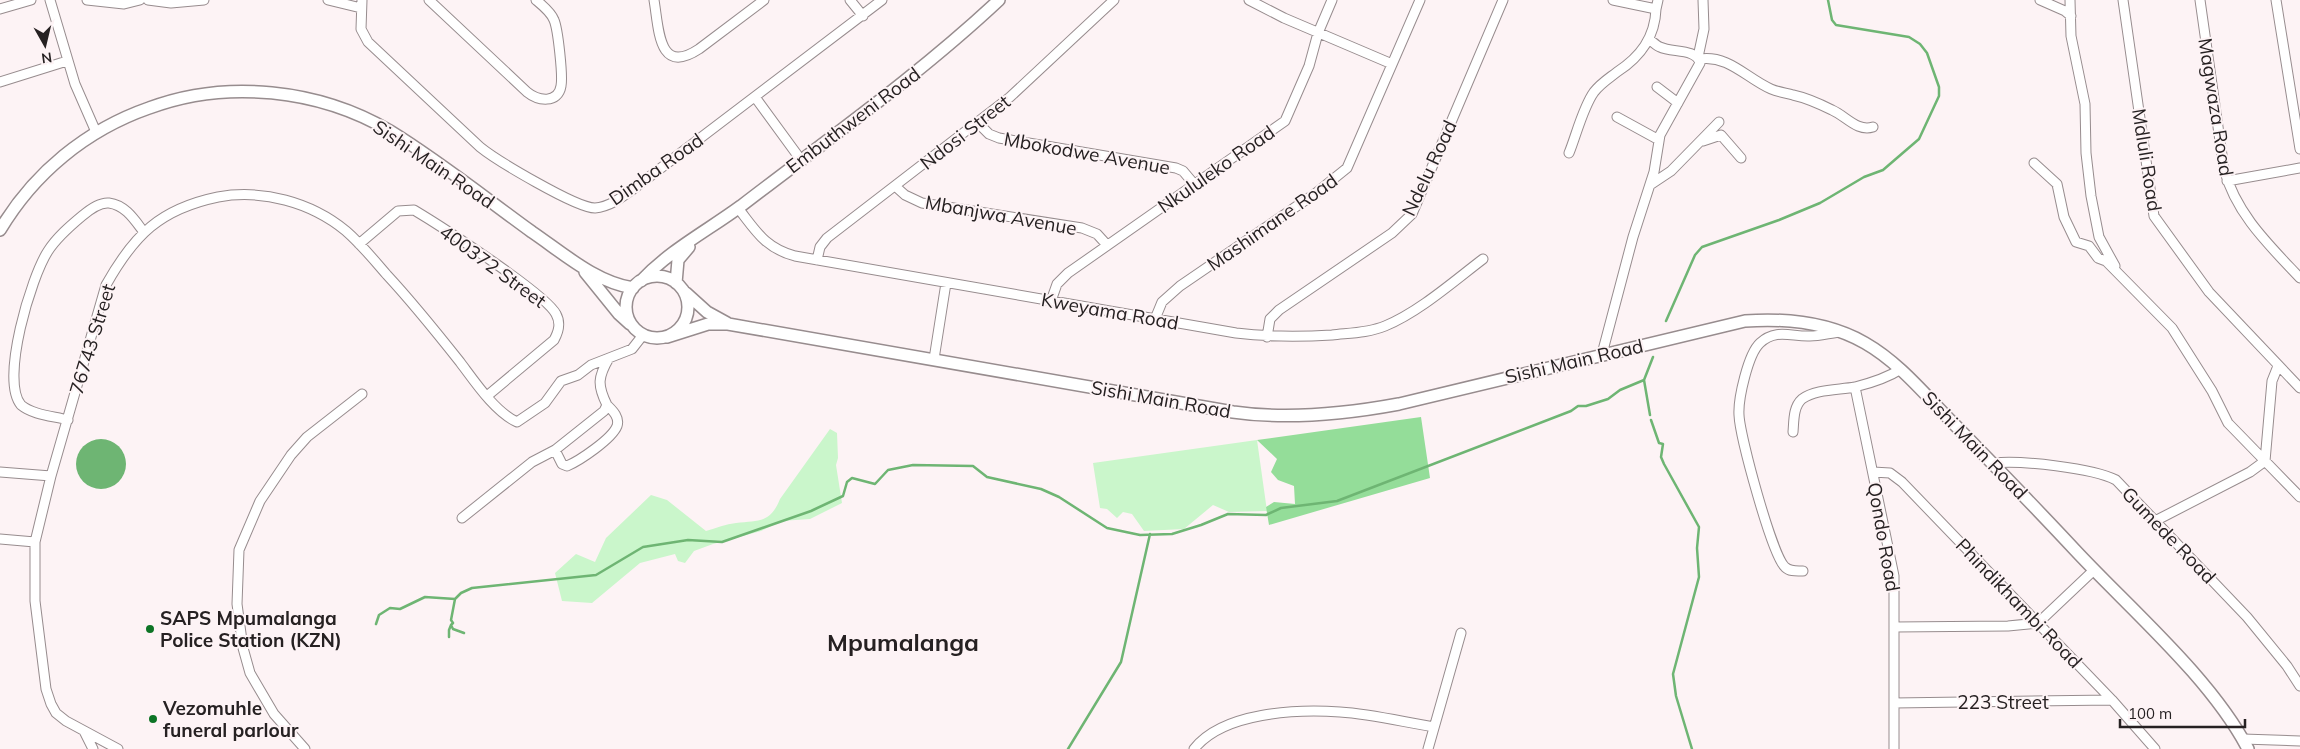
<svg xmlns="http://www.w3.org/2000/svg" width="2300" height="749" font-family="Mulish,sans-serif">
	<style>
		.green { fill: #caf6cb }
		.forest { fill: #94dd99 }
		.water { fill: #6eb573 }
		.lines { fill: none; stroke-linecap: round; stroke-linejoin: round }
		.stream { stroke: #6eb573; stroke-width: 2.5 }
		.minor-casing { stroke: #978c8e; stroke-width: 11 }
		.tertiary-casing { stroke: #978c8e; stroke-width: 14 }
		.minor { stroke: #fff; stroke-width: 9 }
		.tertiary { stroke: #fff; stroke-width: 11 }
		.poi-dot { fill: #0d7425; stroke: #fdf3f5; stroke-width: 2 }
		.labels { text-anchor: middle; stroke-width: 4; stroke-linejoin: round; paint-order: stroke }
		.street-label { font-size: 19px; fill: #262122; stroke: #fdf3f5 }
		.poi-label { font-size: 19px; font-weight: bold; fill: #262122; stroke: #fdf3f5; text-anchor: start }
		.district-label { font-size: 24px; font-weight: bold; fill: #262122; stroke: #fdf3f5 }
	</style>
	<rect width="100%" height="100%" fill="#fdf3f5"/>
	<path class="green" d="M830,429L837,433L838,458L836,465L842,503L810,519L781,521L761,531L713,544L694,551L685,563L678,561L675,554L640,563L592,603L562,601L555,573L576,554L595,562L606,538L651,495L667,500L706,531C716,528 726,524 736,523C758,520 770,524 780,499Z
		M1257,440L1267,511L1229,512L1213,505L1184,529L1144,531L1132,514L1123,512L1117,518L1107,509L1100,508L1093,463Z"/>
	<path class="forest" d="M1421,417L1430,478L1269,525L1266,507L1274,502L1295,504L1294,486L1278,480L1271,472L1277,459L1257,440Z"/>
	<path class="water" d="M76 464a25 25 0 1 1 50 0a25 25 0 1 1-50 0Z"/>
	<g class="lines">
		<path class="stream" d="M1666,321L1695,255L1702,247L1779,220L1820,203L1864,177L1883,170L1919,139L1939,96V87L1927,53L1920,44L1909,37L1836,25L1832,20L1828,0
			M1650,415L1644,380L1653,357
			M1651,420L1659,443L1663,444L1661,457L1664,464L1699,527L1697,548L1699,577L1673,674L1676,696L1692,749
			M455,599L451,620L453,623L451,625L453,629L464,633
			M376,624L379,615L390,608L400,609L425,597L455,599L461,593L472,588L596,575L643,547L688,540L722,542L811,511L843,496L847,482L852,478L875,484L888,470L913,465L973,466L987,477L1041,489L1059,497L1107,528L1140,535L1172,534L1201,525L1228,514L1266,515L1281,508L1337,501L1571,411L1578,406H1586L1608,399L1620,390L1644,380
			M449,637V630L451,625
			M1068,749L1121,662L1150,534"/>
		<g class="minor-casing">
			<path id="minor" d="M50,0L75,84L96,132
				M87,0L124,4L140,0
				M148,0L171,3L204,0
				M328,0L361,8
				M362,0L361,29L368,42L480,147C496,160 576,208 595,208C609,207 621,198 632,190L882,0
				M429,0L527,92C538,101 558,104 561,86C563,76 558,29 554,20C551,12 542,5 536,0
				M654,0C659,29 658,76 699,49L764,0
				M850,0L863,16
				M1249,0L1284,18L1392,64
				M1613,0L1656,9L1658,0
				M2040,0L2065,11L2071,16
				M2070,0L2071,36L2085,104L2086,153L2091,196L2099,237L2115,266
				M2123,0L2154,216L2209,292L2300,388
				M2200,0L2224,169C2236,214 2269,245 2300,278
				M2276,0L2300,149
				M0,9L31,0
				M1698,57L1704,29L1703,0
				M1700,59C1729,55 1746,78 1771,89C1778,92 1786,93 1793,95C1807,98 1820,104 1832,110C1846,116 1857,132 1873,127
				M0,82L67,61
				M1657,87L1678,103
				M755,97L801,160
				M1617,117L1659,140
				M978,123L989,134L999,138L1176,168L1183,171L1194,184
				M1703,141L1721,135L1741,158
				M1569,153C1576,136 1583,107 1594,92C1601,83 1608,79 1617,72C1640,57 1655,38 1656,9
				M2034,163L2057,184L2064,217L2076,242L2089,246L2098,258L2106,261L2172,328L2212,391L2228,423L2265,461L2250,472L2155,521
				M2227,181L2300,168
				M1650,185L1671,171L1719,122
				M895,186L905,195L922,203L1082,228L1097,234L1107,245
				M738,208C756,231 765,248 795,256L1236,333C1268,337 1299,337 1332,335C1349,333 1368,333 1385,326C1419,312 1454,281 1483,259
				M359,244L398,211L414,210C439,225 546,294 556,314C561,323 559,331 554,340L487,396
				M817,260L820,247L827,238L1010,97L1114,0
				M1051,301L1057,284L1068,273L1285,121L1309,66L1318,33L1332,0
				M1155,319L1162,302L1180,286L1316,193L1347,168L1420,0
				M1267,337L1270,319L1279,310L1392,233L1412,214L1503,0
				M1602,354L1633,237L1654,172L1660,135L1700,63C1696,48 1672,53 1660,47C1657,46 1653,42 1650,40
				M934,359L946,283
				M2278,366L2272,381L2265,461L2300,497
				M1855,387L1894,576V749
				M68,420C53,416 33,415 21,405C0,380 31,277 48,251C57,237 70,226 82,216C89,210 100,202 109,203C125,205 134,219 143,231
				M1793,432C1794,421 1793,407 1802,399C1815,389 1839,390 1855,387C1871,383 1887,378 1901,369
				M555,450L562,464L567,466C579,461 612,439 617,426C620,417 612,410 607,405
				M1994,463C2020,460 2093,468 2116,480L2247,617L2287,666L2300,686
				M0,472L51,476
				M1873,472L1890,473L1902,482L2112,700L2155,749
				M462,518L532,462L555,450L604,411L607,405C597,385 598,377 609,358
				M0,539L35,542
				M1803,571C1797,571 1790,572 1785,567C1772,555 1740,437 1739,415C1738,399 1748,354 1760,343C1776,328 1792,337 1810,336C1820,336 1830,333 1840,332
				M1895,627L2008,626L2038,623L2094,570
				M1894,703L2112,700
				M84,731L93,749
				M2243,739L2300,741
				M118,749L66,721L56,713L51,704L46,689L35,601V542L51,476L106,285C134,235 160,209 218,197C262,189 311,202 346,231C361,244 374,260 387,275C413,303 437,333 460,362C475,382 495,412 517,422L545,403L561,381L578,375L591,365L632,349L643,335
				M305,749L274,714L250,673L243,648L237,604L239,550L260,501L291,455L307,437L362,394
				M1194,749C1223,712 1297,709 1340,712C1372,714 1403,722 1434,727
				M1428,749L1461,633"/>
		</g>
		<g class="tertiary-casing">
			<path id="tertiary" d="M0,230C34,173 86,130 149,108C226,79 319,89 390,131C439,161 485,198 532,232C563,253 595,282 633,288
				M585,272L619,314L630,324
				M626 307a31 31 0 1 1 62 0a31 31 0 1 1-62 0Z
				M641,281C670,250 707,231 741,206C828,139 919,75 999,0
				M676,283L678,260L689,247
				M686,293L707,312L727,323
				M667,337L708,324H728L1233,412C1288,420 1345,414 1399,404L1745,321C1786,318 1828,322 1865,343C1900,363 1926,396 1954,424C1995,466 2035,507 2075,550C2130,609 2211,678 2248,749"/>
		</g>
		<use href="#minor" class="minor"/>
		<use href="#tertiary" class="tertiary"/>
	</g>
	<g class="poi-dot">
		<circle cx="150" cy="629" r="5"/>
		<circle cx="153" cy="719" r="5"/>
	</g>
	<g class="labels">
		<g class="street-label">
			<text transform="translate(2216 107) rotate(81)" y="7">Magwaza Road</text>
			<text transform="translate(853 120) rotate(-37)" y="7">Embuthweni Road</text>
			<text transform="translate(965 132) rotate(-38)" y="7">Ndosi Street</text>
			<text transform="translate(1087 153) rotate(10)" y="7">Mbokodwe Avenue</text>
			<text transform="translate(2147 160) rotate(81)" y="7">Mdluli Road</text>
			<text transform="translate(434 164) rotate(34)" y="7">Sishi Main Road</text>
			<text transform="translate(1429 168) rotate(-65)" y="7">Ndelu Road</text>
			<text transform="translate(656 169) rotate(-35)" y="7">Dimba Road</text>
			<text transform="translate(1216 169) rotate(-35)" y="7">Nkululeko Road</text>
			<text transform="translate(1001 215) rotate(10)" y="7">Mbanjwa Avenue</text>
			<text transform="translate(1272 222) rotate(-35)" y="7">Mashimane Road</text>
			<text transform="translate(493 266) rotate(36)" y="7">400372 Street</text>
			<text transform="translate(1110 311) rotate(10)" y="7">Kweyama Road</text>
			<text transform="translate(92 339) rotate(-73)" y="7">76743 Street</text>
			<text transform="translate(1574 361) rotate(-13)" y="7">Sishi Main Road</text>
			<text transform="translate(1161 399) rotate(10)" y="7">Sishi Main Road</text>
			<text transform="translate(1975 445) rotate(46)" y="7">Sishi Main Road</text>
			<text transform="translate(2169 535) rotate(46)" y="7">Gumede Road</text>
			<text transform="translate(1884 537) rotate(80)" y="7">Qondo Road</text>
			<text transform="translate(2019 603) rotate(46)" y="7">Phindikhambi Road</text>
			<text x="2003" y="709">223 Street</text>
		</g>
		<g class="poi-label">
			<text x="160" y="625">SAPS Mpumalanga<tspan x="160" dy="22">Police Station (KZN)</tspan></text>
			<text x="163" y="715">Vezomuhle<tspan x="163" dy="22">funeral parlour</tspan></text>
		</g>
		<g class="district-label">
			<text x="903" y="651">Mpumalanga</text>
		</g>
	</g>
	<g transform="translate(45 45) rotate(172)" stroke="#fdf3f5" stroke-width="4" paint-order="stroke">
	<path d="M0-4L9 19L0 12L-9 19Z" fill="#262122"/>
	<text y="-8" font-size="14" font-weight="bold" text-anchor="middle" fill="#262122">N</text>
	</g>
	<path d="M2120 719v8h125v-8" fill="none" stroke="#262122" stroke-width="2.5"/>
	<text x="2128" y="719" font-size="15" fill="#262122" stroke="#fdf3f5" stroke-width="4" paint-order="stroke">100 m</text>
</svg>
